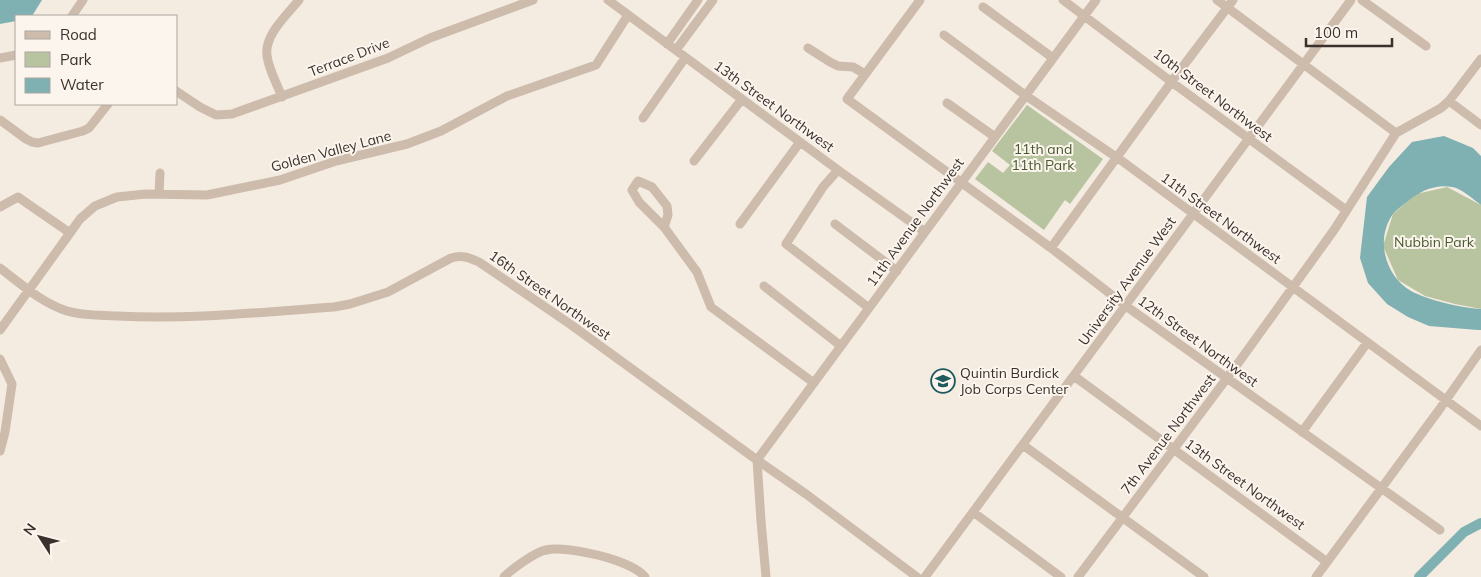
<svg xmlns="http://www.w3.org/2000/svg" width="1481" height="577" font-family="Mulish,sans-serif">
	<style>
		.green { fill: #b8c4a0 }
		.water { fill: #7fb0b2 }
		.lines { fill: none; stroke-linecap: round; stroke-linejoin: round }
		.river { stroke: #7fb0b2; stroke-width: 10 }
		.minor { stroke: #cdbbac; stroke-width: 9 }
		.labels { text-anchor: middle; stroke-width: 4; stroke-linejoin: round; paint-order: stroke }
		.street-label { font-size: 14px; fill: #3b302b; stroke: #fbf5ee }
		.park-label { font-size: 14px; fill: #4a5a2e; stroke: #fbf5ee }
		.poi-label { font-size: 14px; fill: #3b302b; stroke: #fbf5ee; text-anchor: start }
	</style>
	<rect width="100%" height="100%" fill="#f4ebe1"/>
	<path class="green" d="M1027,105L1103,159L1070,204L1065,200L1044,230L975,179L988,162L1003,173L1010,165L992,151Z
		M1447,187L1481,205V309L1455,304L1425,296L1398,280L1383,246L1393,214L1416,194Z"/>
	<path class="water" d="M0,0H42L32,16H16V21L0,24Z
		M1444,136L1473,148L1481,156V205C1474,200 1461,188 1452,187C1435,184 1420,191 1407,202C1402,206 1396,210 1393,214C1375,239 1385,276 1411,291C1428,300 1461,308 1481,309V330H1478L1429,326L1408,317L1387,304L1368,283L1360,258L1367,197L1389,167L1412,142Z"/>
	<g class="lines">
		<path class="river" d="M1419,577L1464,532L1481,523"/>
		<path class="minor" d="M608,0L838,170L925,232
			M920,0L847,99L1051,248L1126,306L1440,530
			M1063,0L1177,86L1346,210
			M1217,0L1396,133
			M1362,0L1426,46
			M983,7L1053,58
			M72,16L83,0
			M944,35L1025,95L1122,161L1481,426
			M667,44L698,0
			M808,48L830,62L838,66L853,67L865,74
			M676,50L713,0
			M0,58L16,55
			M176,91L200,107L216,115L232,114L388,58L430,38L533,0
			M282,97C277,84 269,70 267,56C264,35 287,15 299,0
			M1449,101L1481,125
			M947,103L995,137
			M643,118L685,58
			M0,120L26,139L32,142L38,143L83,131L89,128L108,104
			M694,161L742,99
			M838,170L823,187L786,244L869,308
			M638,181L652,187L667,206L668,215L664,227L639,202L632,190Z
			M159,194L160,173
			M0,207L18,197L70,233
			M740,224L800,142
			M835,224L897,271
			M664,227L697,272L711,307L814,383
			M1051,248L1175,77L1233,0
			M0,268C21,284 42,303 67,311C83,316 101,315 117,316C189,320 262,312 334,307L350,304L388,292L451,258C462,255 468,257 479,262L570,324L757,460L806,494L917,577
			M764,286L841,346
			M0,330L70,233L80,219L95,206L117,197L146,194L207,195L280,180L336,161L407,144L441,131L507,96L596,65L628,15
			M0,359L12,384L5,432L0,451
			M1074,376L1327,562
			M1302,432L1367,343
			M1023,445L1204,577
			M973,512L1061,577
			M504,577C512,569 535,552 546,550C567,545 632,560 645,577
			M766,577L761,521L757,460L1096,0
			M925,577L1351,0
			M1078,577L1239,362L1334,230L1396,133L1441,108L1449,101L1481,59
			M1316,577L1439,410L1481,350"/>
	</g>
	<defs>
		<g id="university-ring" transform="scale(1.25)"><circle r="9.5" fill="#fbf5ee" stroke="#1f5a5e" stroke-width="1.5"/><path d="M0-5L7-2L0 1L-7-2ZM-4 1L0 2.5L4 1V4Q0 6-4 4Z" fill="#1f5a5e"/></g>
	</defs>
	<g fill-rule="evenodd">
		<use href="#university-ring" x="943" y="381"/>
	</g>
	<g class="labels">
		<g class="street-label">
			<text transform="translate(349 57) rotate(-21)" y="5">Terrace Drive</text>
			<text transform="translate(1213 95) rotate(37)" y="5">10th Street Northwest</text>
			<text transform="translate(774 106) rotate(36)" y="5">13th Street Northwest</text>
			<text transform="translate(331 151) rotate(-15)" y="5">Golden Valley Lane</text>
			<text transform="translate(1221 218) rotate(36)" y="5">11th Street Northwest</text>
			<text transform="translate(915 222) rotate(-54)" y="5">11th Avenue Northwest</text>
			<text transform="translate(1127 281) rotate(-54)" y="5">University Avenue West</text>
			<text transform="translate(550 295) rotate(35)" y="5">16th Street Northwest</text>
			<text transform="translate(1198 341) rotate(36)" y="5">12th Street Northwest</text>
			<text transform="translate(1168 434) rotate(-53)" y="5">7th Avenue Northwest</text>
			<text transform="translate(1245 484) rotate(36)" y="5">13th Street Northwest</text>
		</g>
		<g class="park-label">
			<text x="1043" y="154">11th and<tspan x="1043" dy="16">11th Park</tspan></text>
			<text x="1434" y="247">Nubbin Park</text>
		</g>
		<g class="poi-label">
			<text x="960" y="378">Quintin Burdick<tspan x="960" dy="16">Job Corps Center</tspan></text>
		</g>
	</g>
	<rect x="15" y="15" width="162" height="90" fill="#fbf5ee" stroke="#aea6a0"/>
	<rect x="25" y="31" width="25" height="8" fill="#cdbbac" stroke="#aea6a0"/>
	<text x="60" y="40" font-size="15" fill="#3b302b">Road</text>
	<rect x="25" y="52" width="25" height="15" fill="#b8c4a0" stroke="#aea6a0"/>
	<text x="60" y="65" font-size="15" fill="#3b302b">Park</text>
	<rect x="25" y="78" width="25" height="15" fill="#7fb0b2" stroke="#aea6a0"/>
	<text x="60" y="90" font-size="15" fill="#3b302b">Water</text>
	<g transform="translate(40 537) rotate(306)" stroke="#fbf5ee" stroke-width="4" paint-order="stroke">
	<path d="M0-4L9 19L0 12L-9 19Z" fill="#3b302b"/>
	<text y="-8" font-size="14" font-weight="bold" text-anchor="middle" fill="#3b302b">N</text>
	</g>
	<path d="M1306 38v8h86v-8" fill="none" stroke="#3b302b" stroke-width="2.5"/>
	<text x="1314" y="38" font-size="15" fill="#3b302b" stroke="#fbf5ee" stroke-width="4" paint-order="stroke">100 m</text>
</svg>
